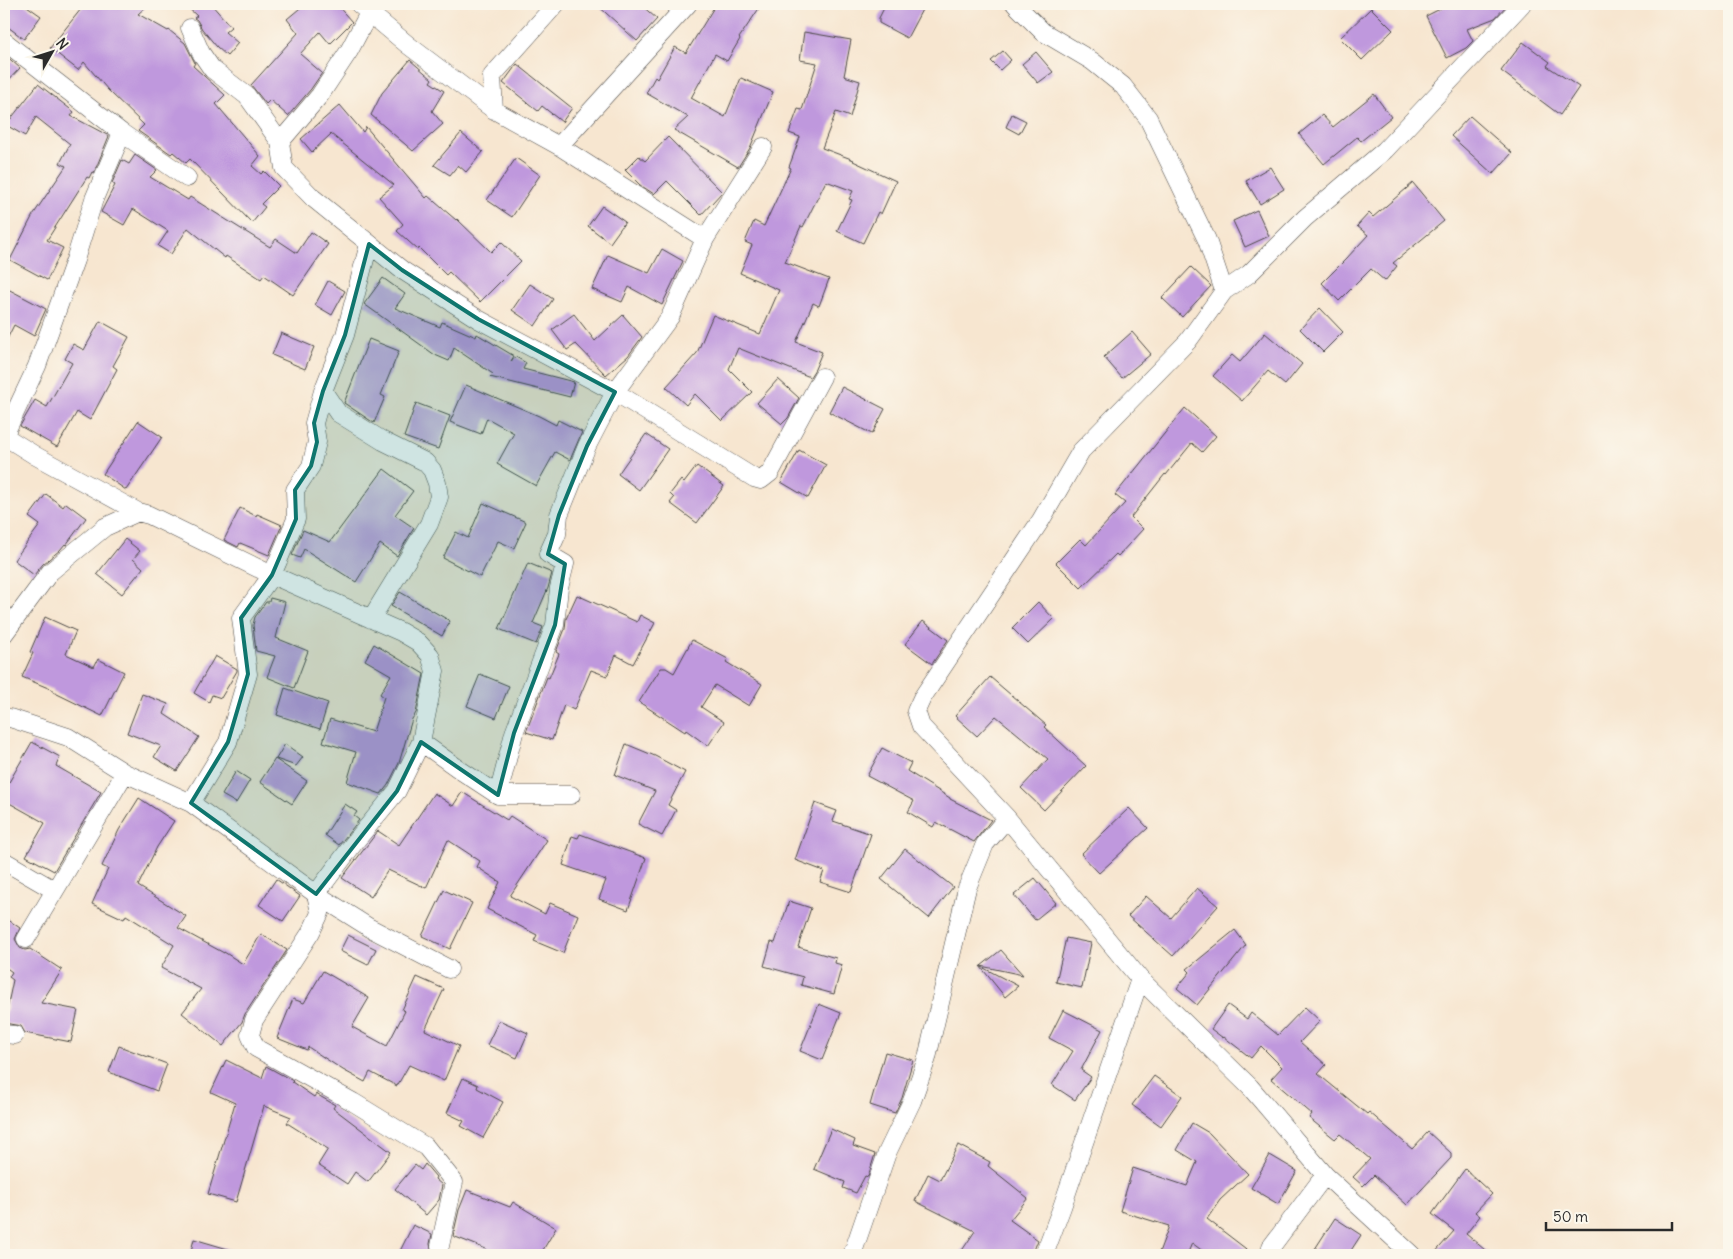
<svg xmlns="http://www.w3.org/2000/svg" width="1733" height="1259" font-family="Delius,sans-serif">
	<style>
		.building { fill: #bf98dd }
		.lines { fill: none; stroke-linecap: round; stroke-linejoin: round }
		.minor-casing { stroke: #4a4744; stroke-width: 19 }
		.minor { stroke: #fff; stroke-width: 18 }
		.marked { fill: #0f766e; fill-opacity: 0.2; stroke: #0f766e; stroke-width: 4; stroke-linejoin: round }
	</style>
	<rect width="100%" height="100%" fill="#fbf7ec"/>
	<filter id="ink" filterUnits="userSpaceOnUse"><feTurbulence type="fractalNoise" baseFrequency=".02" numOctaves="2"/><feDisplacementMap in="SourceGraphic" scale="10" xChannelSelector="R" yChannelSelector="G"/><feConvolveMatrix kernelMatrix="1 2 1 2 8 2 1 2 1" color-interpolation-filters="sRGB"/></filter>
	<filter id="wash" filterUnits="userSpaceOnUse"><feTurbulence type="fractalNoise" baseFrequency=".0096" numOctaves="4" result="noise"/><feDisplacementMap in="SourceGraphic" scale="20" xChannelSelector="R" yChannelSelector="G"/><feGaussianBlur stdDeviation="1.12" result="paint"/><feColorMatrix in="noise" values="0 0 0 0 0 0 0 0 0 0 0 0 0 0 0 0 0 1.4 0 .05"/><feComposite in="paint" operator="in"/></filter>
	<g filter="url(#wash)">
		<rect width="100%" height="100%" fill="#f7e6d0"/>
		<g id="blocks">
			<path class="building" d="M4,4H24L41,16L24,39L4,24Z
				M85,4H149L138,14L168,31L169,30L185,43L195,63L193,66L225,95L216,104L260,156L252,166L261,174L264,171L279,186L261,204L265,207L252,223L190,159L186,163L173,152L171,154L138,131L144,125L108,90L84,62L78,70L50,48Z
				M184,4H211L231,27L225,32L238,43L227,56L217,47L202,29L197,20L194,18L197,16Z
				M305,4H336L352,22L330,44L320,32L300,54L322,73L311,89L288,116L270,100L266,104L251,85L298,33L287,19Z
				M596,4H640L657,19L637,41Z
				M716,4H762L739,38L740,39L727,61L715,54L691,98L725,117L741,78L773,92L750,148L738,167L674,130L688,117L646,93L655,77L657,79L675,47L686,53Z
				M886,4H925L907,38L879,23V18Z
				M1450,4H1508L1495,18L1467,29L1473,41L1466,48L1447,58L1426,16Z
				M1371,8L1393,30L1362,60L1340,38Z
				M804,32L851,40L844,76L860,81L850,117L836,112L822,148L854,160L853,161L896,181L881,214L878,212L863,243L837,231L852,200L849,199L853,191L826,181L803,227L801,226L785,262L829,279L819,306L813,303L796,342L822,352L815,369L810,377L738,348L729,369L752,392L722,421L695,394L686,405L666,387L697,353L713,315L760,334L779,290L740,273L752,245L745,242L754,221L764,226L791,168L789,167L800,137L789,133L798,109L802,110L817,63L800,60Z
				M1523,42L1550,62L1547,66L1579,87L1560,115L1501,71Z
				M1003,51L1011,60L1000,70L991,61Z
				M1036,52L1053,72L1038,83L1022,64Z
				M4,54L20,68L4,85Z
				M410,60L432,79L430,82L444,91L432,111L443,124L413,151L371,115L382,93Z
				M517,64L572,108L562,122L542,106L538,111L503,83Z
				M38,84L74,112L71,116L109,136L94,173L92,172L89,178L87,177L47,240L63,248L47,280L10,260L33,215L66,166L60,163L70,144L36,117L25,136L6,125Z
				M1374,94L1391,117L1361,141L1357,137L1324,164L1299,134L1322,115L1333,127Z
				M340,105L363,132L366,127L426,198L428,196L456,220L457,219L491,252L501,242L521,261L480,302L449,272L446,275L419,248L418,250L397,231L403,224L379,197L394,185L331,134L312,152L301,139Z
				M1012,114L1026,121L1019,134L1006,127Z
				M1470,116L1512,153L1493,174L1451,136Z
				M461,133L483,152L466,172L458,165L450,175L434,165Z
				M668,137L722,192L701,215L667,181L654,194L640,185L625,170L639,156L645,161Z
				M135,155L157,170L150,177L188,200L190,197L270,247L276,239L297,253L311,232L328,244L293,295L264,275L261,279L226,256L225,258L188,228L171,254L158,246L168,231L133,209L124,225L101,212L115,185L112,183L122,160L129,164Z
				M516,158L540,175L512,217L487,200Z
				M1270,167L1284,189L1260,204L1246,181Z
				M1413,183L1444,221L1393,263L1397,266L1385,281L1371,269L1339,301L1322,283L1346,259L1368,235L1357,226L1369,213L1373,217Z
				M602,206L625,222L610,243L588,226Z
				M1257,210L1269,236L1245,247L1233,221Z
				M662,249L683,261L662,305L629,287L622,302L592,289L608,255L649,273Z
				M1191,267L1211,286L1182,317L1162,298Z
				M383,278L405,294L395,308L440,327L442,322L476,337L477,334L514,356L511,361L516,357L526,363L523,369L574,382L570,397L490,377L493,374L454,348L449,361L435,355L364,304Z
				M328,281L345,291L332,315L315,305Z
				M530,284L553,299L535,326L512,310Z
				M4,287L46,309L34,336L14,325L4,345Z
				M1320,308L1343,332L1323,352L1300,329Z
				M574,314L595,341L623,315L642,337L628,356L606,375L576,344L567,350L552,330Z
				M100,321L129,337L113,366L117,369L90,420L77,412L57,447L20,426L35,400L47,407L72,363L65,359L73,344L84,350Z
				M1132,332L1151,354L1122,378L1104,357Z
				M281,333L314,347L305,369L272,355Z
				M1265,333L1302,364L1285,385L1268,371L1242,401L1213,376L1232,355L1240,362Z
				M369,339L399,351L381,395L385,397L374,423L344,403Z
				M778,379L799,398L788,418L782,424L757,403Z
				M466,385L539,416L556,425L558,420L582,432L570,460L555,452L536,486L497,464L514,433L487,418L481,434L450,422Z
				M842,387L885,409L872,434L829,412Z
				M416,403L450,416L438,449L404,437Z
				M1185,408L1216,436L1202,452L1192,443L1166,475L1165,474L1131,517L1143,529L1118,556L1116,554L1081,588L1056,563L1080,539L1086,545L1125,503L1115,495Z
				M138,421L162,437L126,490L103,474Z
				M646,434L668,449L639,490L618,474Z
				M799,450L826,465L808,498L781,482Z
				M697,466L724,486L697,523L670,503L674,498L670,494L681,480L684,483Z
				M384,469L413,491L395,515L414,528L397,556L380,544L356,582L304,549L300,558L292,555L303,530L330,542Z
				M46,494L63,507L66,503L86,518L66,545L65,544L60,550L43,564L34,575L14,560L40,525L29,517Z
				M483,503L526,522L514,548L498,541L480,577L443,558L456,532L468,538Z
				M240,508L256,516L257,514L282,525L269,555L240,543L238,547L224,540Z
				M125,539L140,551L133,559L143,568L122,594L97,574Z
				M528,563L552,573L548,588L533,623L543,627L536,644L499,629Z
				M400,592L450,621L442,636L391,606Z
				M577,595L637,622L640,615L655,623L633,664L616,655L607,676L591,670L574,710L564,705L552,740L526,732L547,677L549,678L559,654L556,652L565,629L566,619Z
				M270,598L285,602L276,638L308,651L294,688L267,677L275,656L256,651L253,625L255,617L266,602H269Z
				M1038,602L1054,619L1028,644L1012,628Z
				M45,617L76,631L66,654L94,667L98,659L124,672L102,716L53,692V690L22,677L33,653L30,652Z
				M923,621L948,640L932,664L905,644Z
				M692,640L728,659L726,662L762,684L749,706L715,685L701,707L724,722L708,746L686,730L685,732L639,702L661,668H666L674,673Z
				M374,644L424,674L416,713L412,719L399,763L388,785L381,794L347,782L356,752L323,742L330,719L373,732L384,697L380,694L391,675L365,660Z
				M215,656L237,669V671L221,698L212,695L209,702L194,693Z
				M480,674L509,686L496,718L467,706Z
				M990,677L1046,725L1044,727L1086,766L1044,810L1021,788L1048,759L996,716L977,736L955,716Z
				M285,688L328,703L320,729L277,715Z
				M142,694L168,704L164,714L199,737L177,771L154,757L161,746L127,733Z
				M32,742L60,757L56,766L101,792L54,871L26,856L45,823L4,800V791Z
				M285,744L303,757L296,766L276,759Z
				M626,744L655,756L685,772L668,805L676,810L662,836L638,824L655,791L615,775Z
				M882,748L911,763L907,771L950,798V799L991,820L974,842L936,822L933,827L908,812L914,801L867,776Z
				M275,759L307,781L292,804L260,782Z
				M236,771L250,780L236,803L222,795Z
				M462,792L507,820L510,816L547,840L510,896L545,914L550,903L578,915L563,953L534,941L537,935L487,909L500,882L477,867L480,861L448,840L426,888L388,870L371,897L342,878L378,831L399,845L434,793L453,806Z
				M139,798L174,821L157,847L138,886L186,916L178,928L224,953V952L243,964L261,934L287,950L245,1014L242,1022L223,1046L182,1013L201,989L161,968L174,945L126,915L124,919L92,904L108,869L102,866L119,830Z
				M815,803L837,811L833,821L871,834L851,892L820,882L824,871L795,860Z
				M345,804L357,812L354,816L359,820L339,845L325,835Z
				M1129,808L1148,828L1099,873L1081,854Z
				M580,834L646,858L628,910L599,899L606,880L563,865L572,836L578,838Z
				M905,849L953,887L929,918L881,879Z
				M1035,878L1056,903L1035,920L1014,895Z
				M276,879L300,896L283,921L259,905Z
				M1197,888L1218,906L1173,956L1128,916L1146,896L1171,918Z
				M444,890L472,903L450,949L422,936Z
				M789,901L811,908L798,947L836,958L835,963L842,965L834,994L801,985L803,977L764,966L771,942L775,943Z
				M4,917L20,928L15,939L20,948L25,950L30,949L62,970L41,1003L78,1010L71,1042L25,1033L21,1026L4,1023L13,980L9,977L12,972L4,966Z
				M1235,930L1246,945L1197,1005L1177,988L1190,972L1187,969Z
				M348,935L376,949L368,965L340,951Z
				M1066,938L1091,943L1082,988L1056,982Z
				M1001,950L1023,975L981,966Z
				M980,966L1018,986L1005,997Z
				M323,971L369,998L352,1027L387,1046L405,1011L402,1010L417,977L444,989L425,1030L459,1046L444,1081L409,1065L397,1086L370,1072L365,1082L343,1070L308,1047L307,1050L277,1038L293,999L304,1003Z
				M819,1004L841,1013L822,1060L800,1051Z
				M1228,1005L1247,1019L1251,1013L1278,1035L1305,1007L1320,1021L1300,1042L1326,1065L1318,1074L1367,1114L1369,1112L1412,1149L1428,1132L1451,1153V1158L1407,1205L1374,1175L1363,1186L1353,1177L1370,1159L1340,1134L1335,1139L1309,1118L1312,1114L1271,1079L1282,1067L1261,1046L1251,1058L1224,1037L1223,1038L1211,1029Z
				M1063,1010L1102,1030L1081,1070L1091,1077L1075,1100L1052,1085L1073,1051L1049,1038Z
				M499,1020L528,1033L517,1058L487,1045Z
				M119,1046L167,1064L157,1091L109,1072Z
				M885,1052L913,1060L902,1098L895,1113L870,1105Z
				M226,1060L262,1078L266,1066L293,1081L292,1082L314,1097L316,1094L335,1105L333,1108L391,1152L368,1182L355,1172L347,1184L318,1165L328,1149L287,1123L291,1117L264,1106L236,1202L208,1194L235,1103L211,1092Z
				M1154,1076L1182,1096L1161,1126L1132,1105Z
				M463,1078L478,1085L477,1088L503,1102L483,1138L461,1126L464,1121L447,1113Z
				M1192,1123L1209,1133L1248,1174L1220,1200L1207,1219L1254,1255H1208L1192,1243L1187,1255H1158L1169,1226L1120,1211L1133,1168L1187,1186L1197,1162L1177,1150Z
				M831,1129L855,1140L853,1146L875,1154L868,1177L865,1176L856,1193L843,1188L845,1182L814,1169Z
				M958,1145L990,1162L988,1166L1028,1198L1010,1220L1038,1240L1032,1255H959L975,1231L915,1201L928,1174L940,1180Z
				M1270,1155L1297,1171L1278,1204L1251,1188Z
				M425,1164L436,1177L435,1179L442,1185L439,1200L426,1215L395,1189L415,1165L421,1170Z
				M1465,1169L1492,1194L1475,1212L1480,1216L1466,1234L1491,1255H1433L1454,1231L1432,1214Z
				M467,1190L510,1207L513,1202L556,1228L540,1255H482L486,1249L453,1236L459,1210Z
				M1335,1218L1361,1235L1348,1255H1311Z
				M413,1225L432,1234L430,1244L432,1252L430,1255H398Z
				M194,1239L238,1252V1255H190Z"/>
		</g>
	</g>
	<g filter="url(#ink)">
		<use href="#blocks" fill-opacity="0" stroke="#4a4744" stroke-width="1"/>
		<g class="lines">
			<g class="minor-casing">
				<path id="minor" d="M359,4L408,45L494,110L559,146L705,239L670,317L615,392L587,446L559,515L557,534L548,554L565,564L559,588L555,625L514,733L498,795
					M1015,4L1043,32L1092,61L1123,86L1148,118L1207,240L1224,291
					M190,28L201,53L212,69L247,96L280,142L284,168L313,198L402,270L478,319L615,392L754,478L761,480L770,473L822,377
					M4,41L122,133L187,178
					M494,110L492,76L556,4
					M280,142L320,95L349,51L369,13
					M559,146L688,4
					M705,239L763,147
					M323,391L338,413L383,441L425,462L432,470L437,483L439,497L429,524L371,619
					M4,436L37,366L75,260L94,199L122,133
					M4,436L36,456L138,512
					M4,634L50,572L105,527L138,512L149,515L272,575L401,632L418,642L430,655L435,671L421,742L397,791L354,843L316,894L320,913L311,932L254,1020L250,1035L256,1048L353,1102L426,1147L454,1182L440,1246
					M4,718H10L68,737L125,773L191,803L316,894L370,928L449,969
					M421,742L463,772L498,795H571
					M191,803L228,742L248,674L241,618L272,575L296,519L295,490L311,466L317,442L314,423L323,391L345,335L369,244
					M4,861L54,890
					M26,939L125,773
					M4,1034L15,1035
					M852,1255L887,1153L912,1101L927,1058L967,888L985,844L1007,818
					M1044,1255L1062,1207L1140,979
					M1269,1255L1271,1247L1325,1175
					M1412,1255L1325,1175L1250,1087L1140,979L1007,818L921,726L916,711L922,698L1041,520L1081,451L1188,341L1224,291L1249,274L1305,218L1385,150L1522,4"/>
			</g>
			<use href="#minor" class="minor"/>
		</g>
	</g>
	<path class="marked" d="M369,244L402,270L478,319L615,392L587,446L559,515L548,554L565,564L555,625L514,733L498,795L421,742L397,791L316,894L191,803L228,742L248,674L241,618L272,575L296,519L295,490L311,466L317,442L314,423L323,391L345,335Z"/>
	<rect width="1733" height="1259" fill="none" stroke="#fbf7ec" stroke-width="20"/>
	<g transform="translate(52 52) rotate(51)" stroke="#fbf7ec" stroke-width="4" paint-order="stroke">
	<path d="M0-4L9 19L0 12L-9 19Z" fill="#2b2b2b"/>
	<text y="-8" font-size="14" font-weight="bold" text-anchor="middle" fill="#2b2b2b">N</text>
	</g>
	<path d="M1546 1222v8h126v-8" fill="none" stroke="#2b2b2b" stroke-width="2.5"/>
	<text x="1553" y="1222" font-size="15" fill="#2b2b2b" stroke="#fbf7ec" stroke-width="4" paint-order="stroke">50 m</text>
</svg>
